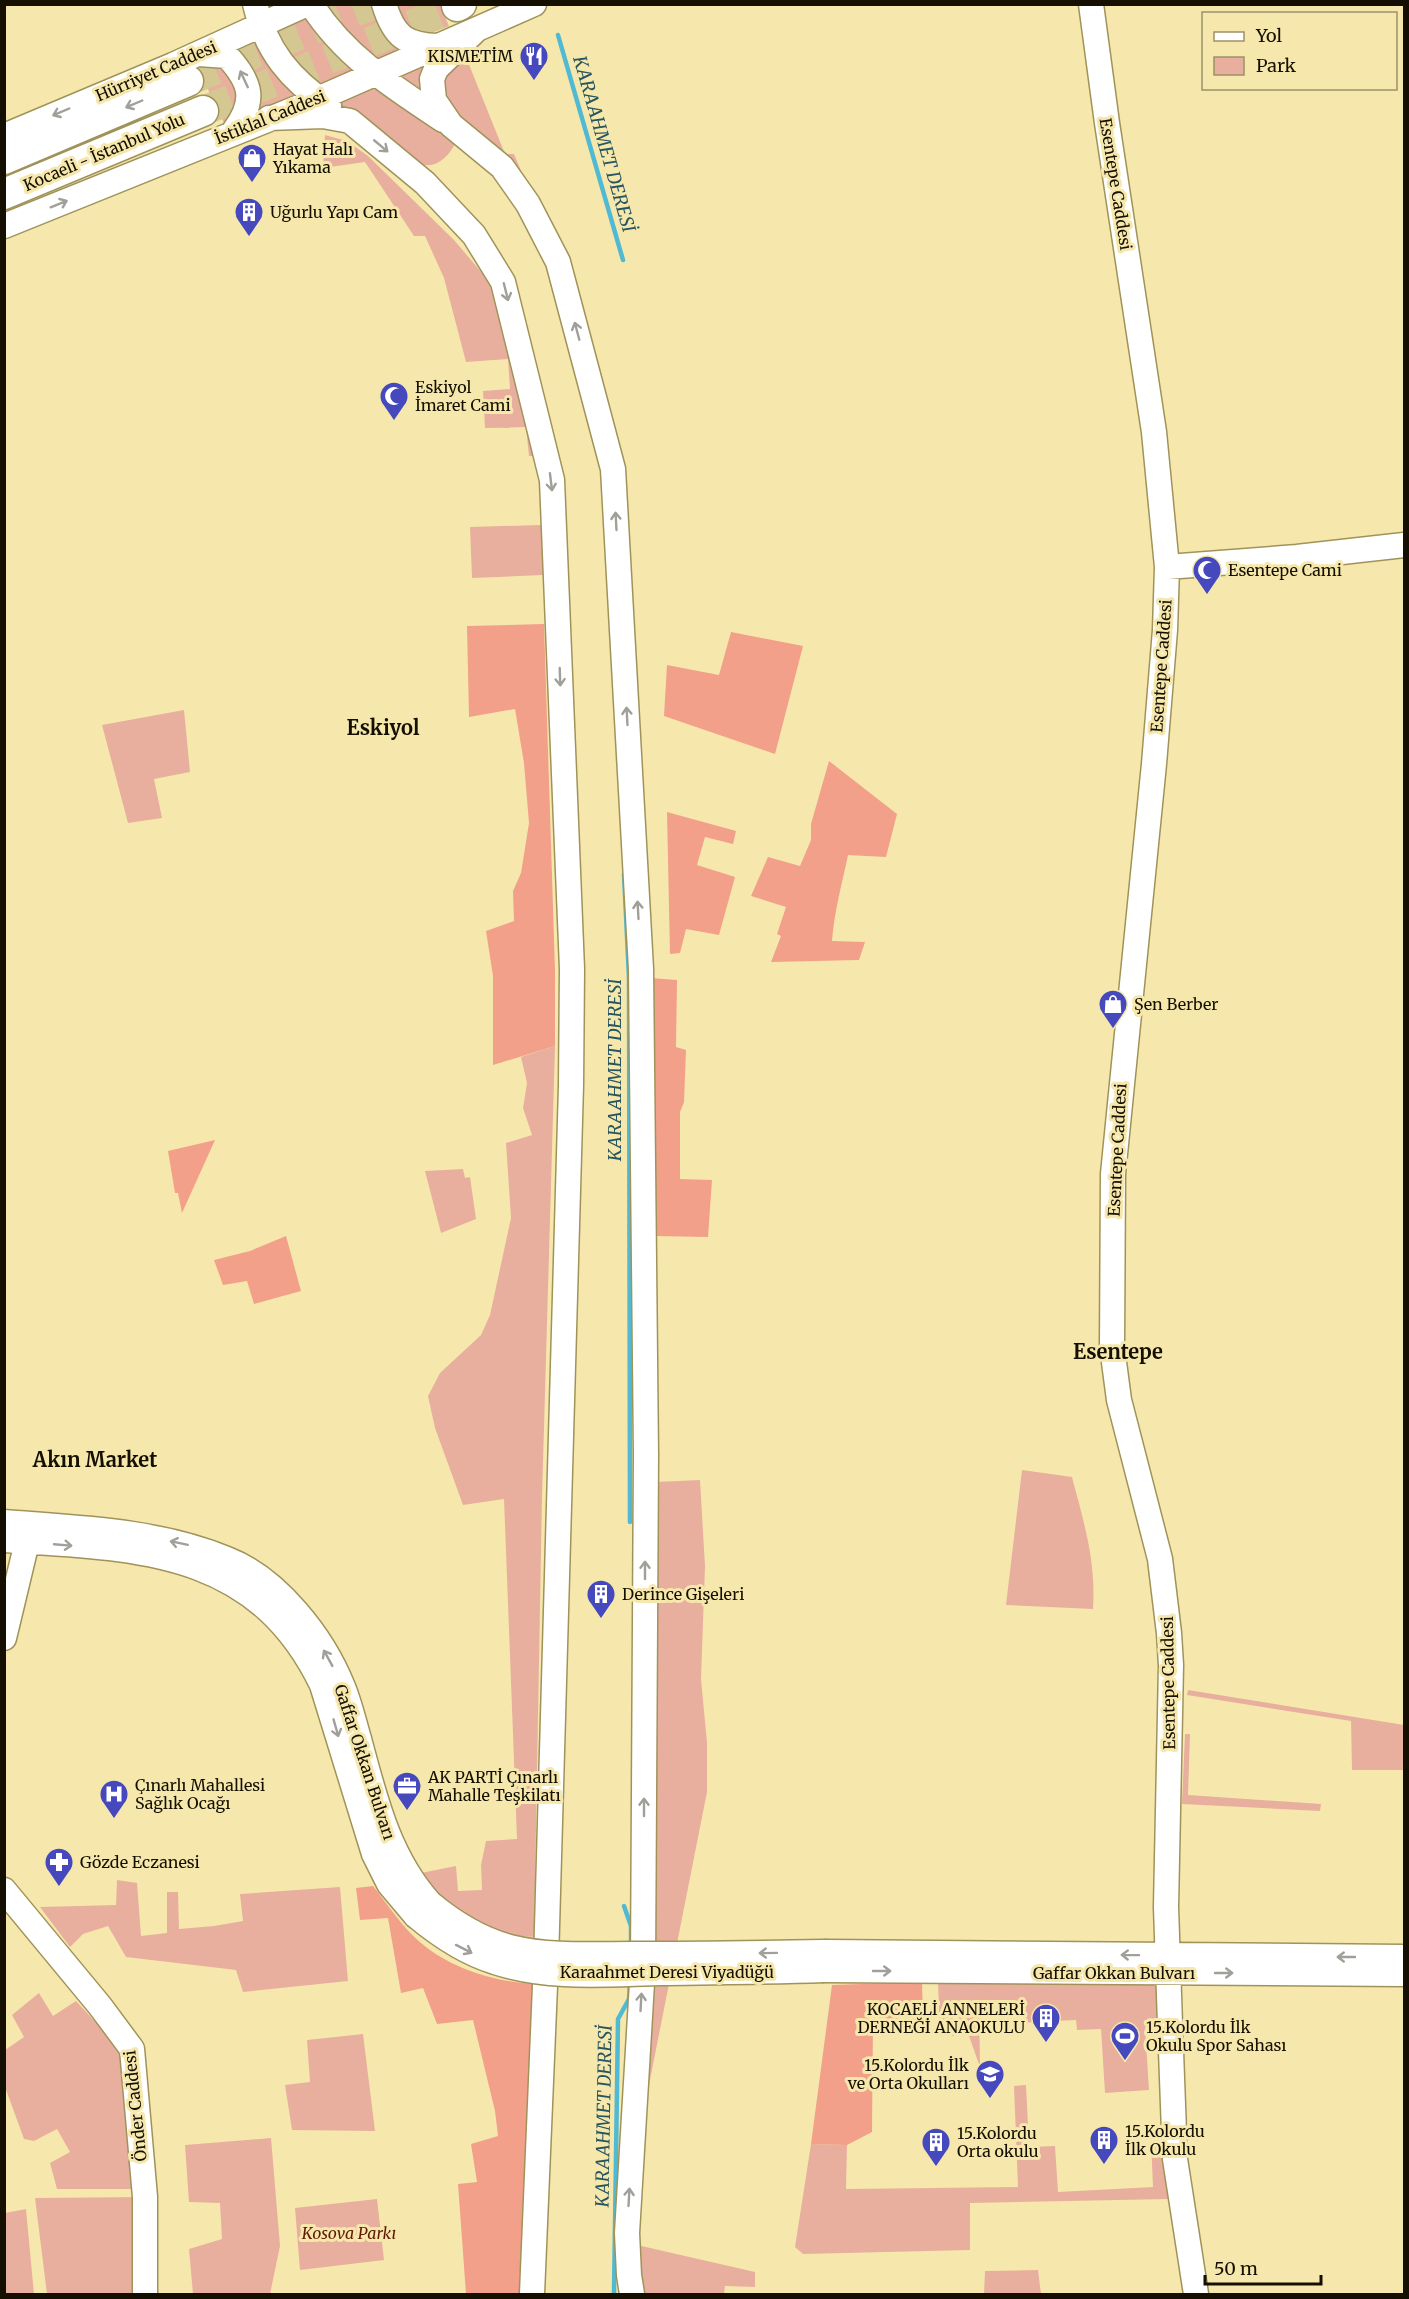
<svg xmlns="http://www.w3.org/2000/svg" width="1409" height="2299" font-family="Merriweather,serif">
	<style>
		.green { fill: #e8af9f }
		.forest { fill: #f2a08a }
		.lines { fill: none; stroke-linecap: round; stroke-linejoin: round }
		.stream { stroke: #50b9d3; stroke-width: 4.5 }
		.highway-tunnel { stroke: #d4c792; stroke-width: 30; stroke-dasharray: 30 15; stroke-linecap: butt }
		.secondary-casing { stroke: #a0935a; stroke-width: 27 }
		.highway-casing { stroke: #a0935a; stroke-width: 33 }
		.secondary { stroke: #fff; stroke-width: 24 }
		.highway { stroke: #fff; stroke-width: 30 }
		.secondary-bridge-casing { stroke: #a0935a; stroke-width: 27; stroke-linecap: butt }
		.secondary-bridge { stroke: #fff; stroke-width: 24 }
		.oneway { stroke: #a19f99 }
		.labels { text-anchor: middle; stroke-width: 6; stroke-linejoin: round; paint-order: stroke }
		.poi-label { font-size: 16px; fill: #140f00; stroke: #f6e8ac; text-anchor: start }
		.street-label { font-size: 16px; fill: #140f00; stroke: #f6e8ac }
		.park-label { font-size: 16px; font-style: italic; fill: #601904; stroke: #f6e8ac }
		.water-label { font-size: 18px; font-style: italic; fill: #26545f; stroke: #f6e8ac }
		.quarter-label { font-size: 20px; font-weight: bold; fill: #140f00; stroke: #f6e8ac }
	</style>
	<rect width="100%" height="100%" fill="#f6e8ac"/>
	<path class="green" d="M321,4L378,5L417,50L374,68Z
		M394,5H440L449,26C415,40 411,36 394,5Z
		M301,16L313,18L350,57L354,73L330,85L311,83L277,42L278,30Z
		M258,32L307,97L251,119L220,50Z
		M469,44L473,53L468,62L505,154H514L535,204L455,123L437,85Z
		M451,47L429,98L383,75Z
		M211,60L237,78L236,118L224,123L197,66Z
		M373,81L454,140L455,144C448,157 436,169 421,164L333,99Z
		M325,135L347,141L368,156L454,240L494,287L537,456H529L526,427L485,428L483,391L510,389L508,359L466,362L444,278L425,236H414L365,162L323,168Z
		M541,525L543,575L472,578L470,527Z
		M184,710L190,772L154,779L162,818L128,823L102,725Z
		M555,1046L542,1497L534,1937L506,1935L451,1909L416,1874L456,1866L458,1891L482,1890L481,1865L486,1841L517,1839L504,1499L463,1505L435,1428L428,1396L440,1373L481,1335L490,1315L511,1218L506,1143L532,1135L523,1108L527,1083L521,1057Z
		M463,1169L465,1178L470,1177L476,1219L441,1233L425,1171Z
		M1022,1470L1072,1477C1084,1523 1096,1560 1093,1609L1006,1605Z
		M700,1480L705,1566L701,1679L707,1743V1792L648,2090L656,1482Z
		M1188,1690L1404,1725V1770H1352L1351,1721L1187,1695Z
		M1185,1734H1190L1188,1795L1321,1804L1320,1811L1182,1804Z
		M117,1880L137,1883L141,1936L167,1933V1892H178L179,1929L214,1926L243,1921L240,1894L340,1887L348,1981L243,1992L236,1970L126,1957L108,1926L83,1934L70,1947L40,1907L116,1905Z
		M938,1982H1156L1159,2027H1145L1149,2090L1105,2093L1101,2029L1077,2030L1076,2020L1016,2023L1015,2000H979L980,2067L969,2036H940Z
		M39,1993L53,2016L76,2001L125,2054L136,2189H57L50,2163L70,2152L57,2129L34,2141L24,2139L5,2087V2050L24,2037L12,2015Z
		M363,2034L375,2131L292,2130L285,2085L310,2082L307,2040Z
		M1026,2085L1029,2147L1055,2146L1058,2192L1153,2187L1151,2141L1165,2140L1169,2199L970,2203V2250L803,2254L795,2247L811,2144L847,2145L846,2189L1018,2187L1014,2086Z
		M271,2138L280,2246L270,2294H193L189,2249L222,2239L220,2203L189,2202L185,2145Z
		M145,2197V2294H47L35,2198Z
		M377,2199L384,2260L300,2270L295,2208Z
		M26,2209L34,2294H5V2213Z
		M637,2245L755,2272V2287L725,2286L724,2294H642Z
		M1038,2270L1041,2294H984L985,2271Z"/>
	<path class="forest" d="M544,624L555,970V1046L493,1065V976L486,931L514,921L513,891L521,873L529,823L524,763L515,709L469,717L467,626Z
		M731,632L803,646L775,754L664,716L667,665L719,675Z
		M829,761L897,814L886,857L848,855C842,884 834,912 832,941L865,942L859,960L771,962L781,936L777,934L786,907L751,896L768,857L800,866L811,840V824Z
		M667,812L736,831L733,844L705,837L697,865L735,877L719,935L686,929L680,953L670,954Z
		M651,978L677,980L676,1047L686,1050L684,1102L680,1112V1179L712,1180L708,1237L653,1236Z
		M215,1140L182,1213L178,1193H175L168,1151Z
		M286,1236L301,1291L254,1304L247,1281L223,1285L214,1260L250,1251Z
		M373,1886C388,1905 403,1928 421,1943C452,1969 493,1981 533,1984L519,2294H466L458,2184L477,2182L471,2144L498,2136L495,2111L473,2020L437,2024L423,1988L401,1993L388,1918L360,1920L356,1888Z
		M922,1982L923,2020L873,2021L872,2132L847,2145L811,2144L832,1985Z"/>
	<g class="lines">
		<path class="stream" d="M558,35L623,260
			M624,874L629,978L630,1522
			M624,1906L631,1926V1947
			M614,2294L618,2019L629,1999L630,1982"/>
		<path class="highway-tunnel" d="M188,81L374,4
			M203,111L457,6"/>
		<g class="secondary-casing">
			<path id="secondary" d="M255,4C266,51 290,79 329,106
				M311,4C344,56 393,87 443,120
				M384,4C394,37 406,45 438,46
				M1091,4L1107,123L1154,432L1167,567L1165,630L1154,764L1113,1174L1112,1347L1119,1400L1160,1559L1169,1633L1171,1665L1166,1907L1170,2024L1175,2159L1196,2294
				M476,30L436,69L432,79L434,100L451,125L502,167L528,204L558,262L613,469L641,969L646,1455L643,1966L627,2233L629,2275L632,2294
				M199,54L227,56C252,83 256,101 234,131
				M269,118L323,116L350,121L425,183L474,235L503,282L552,480L572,969L571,1085L546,1962L532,2294
				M4,136L173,65L307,4
				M4,226L297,108L534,4
				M1167,567L1297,557L1404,545
				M4,1522C79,1528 157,1530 227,1559C278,1579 323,1637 343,1687C350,1704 354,1722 359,1739C375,1798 388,1856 430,1903
				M4,1540C138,1549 256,1548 322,1685L374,1854L389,1884L416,1916
				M4,1638L27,1542L35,1527
				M4,1890L100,2006L132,2049L145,2197V2294
				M827,1952L1404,1957
				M824,1970L1404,1974"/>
		</g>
		<g class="highway-casing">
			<path id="highway" d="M457,6L461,4
				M4,159L188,81
				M4,194L203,111"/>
		</g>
		<use href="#secondary" class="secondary"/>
		<use href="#highway" class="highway"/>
		<g class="secondary-bridge-casing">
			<path id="secondary-bridge" d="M430,1903C454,1923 480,1939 510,1947C550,1957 593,1954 634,1954C698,1954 762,1953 827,1952
				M416,1916C440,1936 465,1953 495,1962C549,1980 608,1974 663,1973C717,1972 770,1972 824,1970"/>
		</g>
		<use href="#secondary-bridge" class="secondary-bridge"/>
	</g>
	<defs><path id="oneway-shaft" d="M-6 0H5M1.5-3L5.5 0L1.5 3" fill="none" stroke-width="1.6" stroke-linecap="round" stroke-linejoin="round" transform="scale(1.5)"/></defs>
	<g class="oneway">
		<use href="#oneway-shaft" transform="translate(244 79) rotate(-115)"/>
		<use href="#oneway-shaft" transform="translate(134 104) rotate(157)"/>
		<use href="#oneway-shaft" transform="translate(61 112) rotate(157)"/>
		<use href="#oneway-shaft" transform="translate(381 146) rotate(40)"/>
		<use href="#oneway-shaft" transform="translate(59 204) rotate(-22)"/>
		<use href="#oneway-shaft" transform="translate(506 292) rotate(76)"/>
		<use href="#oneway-shaft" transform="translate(577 331) rotate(-105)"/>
		<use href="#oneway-shaft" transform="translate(551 482) rotate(83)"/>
		<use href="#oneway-shaft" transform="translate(616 521) rotate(-93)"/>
		<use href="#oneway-shaft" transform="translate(560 677) rotate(88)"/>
		<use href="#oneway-shaft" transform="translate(627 716) rotate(-93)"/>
		<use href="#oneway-shaft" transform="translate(638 910) rotate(-93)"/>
		<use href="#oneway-shaft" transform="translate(179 1543) rotate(-168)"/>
		<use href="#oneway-shaft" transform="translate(63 1545) rotate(5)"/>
		<use href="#oneway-shaft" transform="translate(645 1570) rotate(-90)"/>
		<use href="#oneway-shaft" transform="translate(328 1658) rotate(-119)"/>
		<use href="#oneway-shaft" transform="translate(336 1728) rotate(74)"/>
		<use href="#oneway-shaft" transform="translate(644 1807) rotate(-90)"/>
		<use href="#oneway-shaft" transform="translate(464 1949) rotate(27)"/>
		<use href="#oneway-shaft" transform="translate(768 1953) rotate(179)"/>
		<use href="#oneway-shaft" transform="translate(1130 1955) rotate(-179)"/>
		<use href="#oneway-shaft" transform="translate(1346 1957) rotate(-180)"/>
		<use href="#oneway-shaft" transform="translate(882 1971)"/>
		<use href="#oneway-shaft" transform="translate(1224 1973)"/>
		<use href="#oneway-shaft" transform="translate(641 2002) rotate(-87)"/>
		<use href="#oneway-shaft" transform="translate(629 2197) rotate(-87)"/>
	</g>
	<defs>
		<g id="restaurant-pin" transform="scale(1.5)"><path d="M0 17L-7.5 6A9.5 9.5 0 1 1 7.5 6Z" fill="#4649be" stroke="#f6e8ac"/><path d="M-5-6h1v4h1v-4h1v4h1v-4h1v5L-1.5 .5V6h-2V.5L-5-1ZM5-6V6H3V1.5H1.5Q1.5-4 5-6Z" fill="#fff"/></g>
		<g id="shop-pin" transform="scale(1.5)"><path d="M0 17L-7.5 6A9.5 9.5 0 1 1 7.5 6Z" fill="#4649be" stroke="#f6e8ac"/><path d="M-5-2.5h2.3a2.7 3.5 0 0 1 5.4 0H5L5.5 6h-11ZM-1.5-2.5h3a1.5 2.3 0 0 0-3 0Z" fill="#fff"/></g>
		<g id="building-pin" transform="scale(1.5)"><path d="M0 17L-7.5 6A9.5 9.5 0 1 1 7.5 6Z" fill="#4649be" stroke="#f6e8ac"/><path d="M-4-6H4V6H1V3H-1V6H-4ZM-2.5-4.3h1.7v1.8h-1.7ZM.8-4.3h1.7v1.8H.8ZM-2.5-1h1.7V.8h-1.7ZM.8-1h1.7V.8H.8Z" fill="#fff"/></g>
		<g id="mosque-pin" transform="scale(1.5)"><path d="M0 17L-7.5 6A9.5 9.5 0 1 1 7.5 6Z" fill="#4649be" stroke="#f6e8ac"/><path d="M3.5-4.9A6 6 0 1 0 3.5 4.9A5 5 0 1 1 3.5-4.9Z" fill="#fff"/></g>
		<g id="office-pin" transform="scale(1.5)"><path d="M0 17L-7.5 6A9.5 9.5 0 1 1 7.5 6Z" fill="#4649be" stroke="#f6e8ac"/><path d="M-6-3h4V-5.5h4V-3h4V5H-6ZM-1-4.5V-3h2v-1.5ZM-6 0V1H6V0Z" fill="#fff"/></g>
		<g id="hospital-pin" transform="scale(1.5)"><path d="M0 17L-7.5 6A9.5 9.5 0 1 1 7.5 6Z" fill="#4649be" stroke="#f6e8ac"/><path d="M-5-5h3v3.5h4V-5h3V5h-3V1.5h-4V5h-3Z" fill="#fff"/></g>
		<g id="pharmacy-pin" transform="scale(1.5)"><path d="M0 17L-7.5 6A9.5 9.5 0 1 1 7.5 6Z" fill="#4649be" stroke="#f6e8ac"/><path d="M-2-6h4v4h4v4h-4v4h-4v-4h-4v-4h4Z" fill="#fff"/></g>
		<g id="stadium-pin" transform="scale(1.5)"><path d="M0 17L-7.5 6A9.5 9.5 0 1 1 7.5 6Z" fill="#4649be" stroke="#f6e8ac"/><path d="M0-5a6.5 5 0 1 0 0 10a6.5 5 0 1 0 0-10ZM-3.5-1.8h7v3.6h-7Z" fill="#fff"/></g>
		<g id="school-pin" transform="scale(1.5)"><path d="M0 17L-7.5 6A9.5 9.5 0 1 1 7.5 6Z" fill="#4649be" stroke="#f6e8ac"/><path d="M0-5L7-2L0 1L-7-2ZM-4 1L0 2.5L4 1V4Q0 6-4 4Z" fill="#fff"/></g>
	</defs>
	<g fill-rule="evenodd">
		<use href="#restaurant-pin" x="534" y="56"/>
		<use href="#shop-pin" x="252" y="158"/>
		<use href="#building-pin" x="249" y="212"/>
		<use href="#mosque-pin" x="394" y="396"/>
		<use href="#mosque-pin" x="1207" y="570"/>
		<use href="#shop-pin" x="1113" y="1004"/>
		<use href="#building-pin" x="601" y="1594"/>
		<use href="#office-pin" x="407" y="1786"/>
		<use href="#hospital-pin" x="114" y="1794"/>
		<use href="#pharmacy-pin" x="59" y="1862"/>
		<use href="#building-pin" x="1046" y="2018"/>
		<use href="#stadium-pin" x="1125" y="2036"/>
		<use href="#school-pin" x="990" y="2074"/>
		<use href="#building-pin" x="1104" y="2140"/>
		<use href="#building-pin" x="936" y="2142"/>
	</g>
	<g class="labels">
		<g class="poi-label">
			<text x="513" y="62" text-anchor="end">KISMETİM</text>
			<text x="273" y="155">Hayat Halı<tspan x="273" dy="18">Yıkama</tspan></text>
			<text x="270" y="218">Uğurlu Yapı Cam</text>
			<text x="415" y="393">Eskiyol<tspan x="415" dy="18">İmaret Cami</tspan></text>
			<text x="1228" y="576">Esentepe Cami</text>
			<text x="1134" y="1010">Şen Berber</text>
			<text x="622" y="1600">Derince Gişeleri</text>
			<text x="428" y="1783">AK PARTİ Çınarlı<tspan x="428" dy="18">Mahalle Teşkilatı</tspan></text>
			<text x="135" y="1791">Çınarlı Mahallesi<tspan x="135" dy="18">Sağlık Ocağı</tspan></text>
			<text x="80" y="1868">Gözde Eczanesi</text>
			<text x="1025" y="2015" text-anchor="end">KOCAELİ ANNELERİ<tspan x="1025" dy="18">DERNEĞİ ANAOKULU</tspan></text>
			<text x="1146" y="2033">15.Kolordu İlk<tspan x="1146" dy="18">Okulu Spor Sahası</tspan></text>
			<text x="969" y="2071" text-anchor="end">15.Kolordu İlk<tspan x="969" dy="18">ve Orta Okulları</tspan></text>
			<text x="1125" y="2137">15.Kolordu<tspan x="1125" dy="18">İlk Okulu</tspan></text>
			<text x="957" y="2139">15.Kolordu<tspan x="957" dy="18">Orta okulu</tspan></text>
		</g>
		<g class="street-label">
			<text transform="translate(156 71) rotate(-23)" y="6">Hürriyet Caddesi</text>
			<text transform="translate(270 117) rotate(-22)" y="6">İstiklal Caddesi</text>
			<text transform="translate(104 152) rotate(-23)" y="6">Kocaeli - İstanbul Yolu</text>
			<text transform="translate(1116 184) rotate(81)" y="6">Esentepe Caddesi</text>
			<text transform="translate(1161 666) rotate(-86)" y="6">Esentepe Caddesi</text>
			<text transform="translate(1117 1150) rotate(-87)" y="6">Esentepe Caddesi</text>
			<text transform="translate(1168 1683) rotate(-91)" y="6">Esentepe Caddesi</text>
			<text transform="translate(365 1762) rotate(72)" y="6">Gaffar Okkan Bulvarı</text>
			<text x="667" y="1978">Karaahmet Deresi Viyadüğü</text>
			<text x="1114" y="1979">Gaffar Okkan Bulvarı</text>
			<text transform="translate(135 2106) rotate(-96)" y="6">Önder Caddesi</text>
		</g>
		<g class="park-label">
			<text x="349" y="2239">Kosova Parkı</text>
		</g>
		<g class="water-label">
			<text transform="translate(604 144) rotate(74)" y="6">KARAAHMET DERESİ</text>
			<text transform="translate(615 1070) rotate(-90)" y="6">KARAAHMET DERESİ</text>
			<text transform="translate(604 2116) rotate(-89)" y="6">KARAAHMET DERESİ</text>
		</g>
		<g class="quarter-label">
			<text x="383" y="735">Eskiyol</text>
			<text x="1118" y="1359">Esentepe</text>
			<text x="95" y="1467">Akın Market</text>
		</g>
	</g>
	<rect width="1409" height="2299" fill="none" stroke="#140f00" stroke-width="12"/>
	<rect x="1202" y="12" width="195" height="78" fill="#f6e8ac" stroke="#9c9167" stroke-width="1.5"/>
	<rect x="1214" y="32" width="30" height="9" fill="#ffffff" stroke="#9c9167" stroke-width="1.5"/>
	<text x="1256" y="42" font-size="18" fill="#140f00">Yol</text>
	<rect x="1214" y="57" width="30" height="18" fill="#e8af9f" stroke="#9c9167" stroke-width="1.5"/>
	<text x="1256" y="72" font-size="18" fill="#140f00">Park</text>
	<path d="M1205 2275v9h116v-9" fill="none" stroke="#140f00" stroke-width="3"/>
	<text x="1214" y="2275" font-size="18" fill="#140f00" stroke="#f6e8ac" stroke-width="4.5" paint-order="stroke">50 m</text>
</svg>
